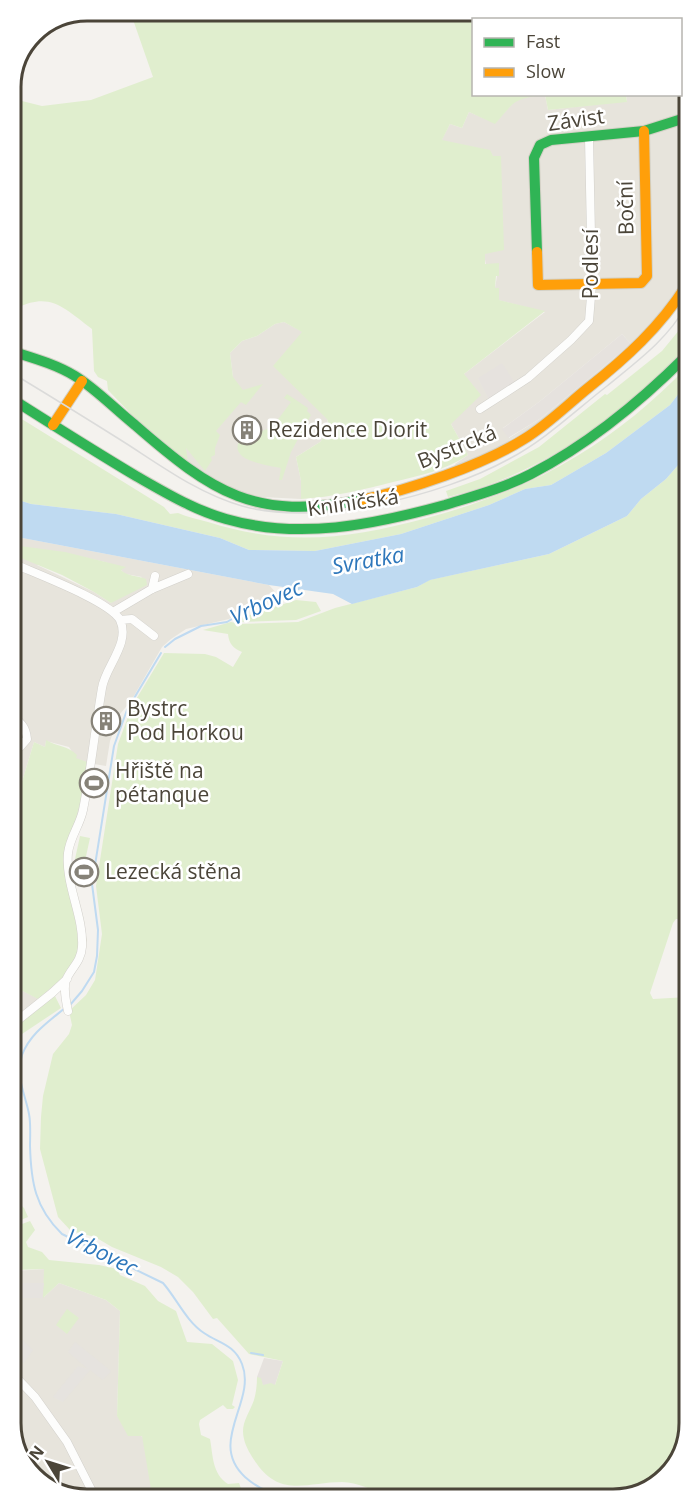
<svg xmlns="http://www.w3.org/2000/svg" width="700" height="1510" font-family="'Open Sans',sans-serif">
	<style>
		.residential { fill: #e7e4dc; fill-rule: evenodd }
		.industrial { fill: #e6e2de }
		.green { fill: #e0eece }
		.parking { fill: #e6e3df }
		.water { fill: #bfdaf1 }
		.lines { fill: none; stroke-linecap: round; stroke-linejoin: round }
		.stream { stroke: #bfdaf1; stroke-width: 2 }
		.street-casing { stroke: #d2d0cb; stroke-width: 9 }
		.fast-casing { stroke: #d3d0c5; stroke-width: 12 }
		.slow-casing { stroke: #d3d0c5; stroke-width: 12 }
		.street { stroke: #fdfdfc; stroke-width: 8 }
		.fast { stroke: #30b455; stroke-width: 10 }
		.slow { stroke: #ff9f0a; stroke-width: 10 }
		.tram { stroke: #dbdbda; stroke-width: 1.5 }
		.labels { text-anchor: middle; stroke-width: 5; stroke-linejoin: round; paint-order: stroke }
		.street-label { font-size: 21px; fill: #4b4539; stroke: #fff }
		.poi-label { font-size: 21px; fill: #4b4539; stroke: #fff; text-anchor: start }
		.water-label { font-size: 22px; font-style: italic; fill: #2e77bb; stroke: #fff }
		.rim { fill: none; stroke: #4b4539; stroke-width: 3 }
	</style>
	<rect width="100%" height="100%" fill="#f4f2ee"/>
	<path class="residential" d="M681,55L685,62L686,279L682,287L642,339L589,384L528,430L491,451L456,466L455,464L468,455L451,424L464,374L545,312L498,300L495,288L499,264L486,265L484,254L493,156L441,141L450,124L462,128L469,112L495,123L513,103L520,98L545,95L548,110L627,101L626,95L680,94ZM622,334L631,344L541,418L509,438L503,428L539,402Z
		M284,322L303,332L333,413L327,420L330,429L320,442L296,457L301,481V499L262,497L237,491L217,482L188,463L184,447L233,377L230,353L242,341L257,336L275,324Z
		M12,536L269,585L278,595L252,604L229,619L186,629L171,639L162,647L131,701L120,714L110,741L106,766L94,764L70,853V864L87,940L82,958L75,973L65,984L13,1027V986L39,999L70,832L76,758L69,747L46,741L45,747L34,742L21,785L13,799ZM64,553L105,562L121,570L125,574L142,577L111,603L94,592L37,565Z
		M45,1269L44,1297L59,1283L106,1300L120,1311L117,1416L209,1492L212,1498L81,1499L41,1484L15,1448L14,1271Z"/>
	<path class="industrial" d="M622,334L631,344L541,418L508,438L502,429L539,402Z
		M502,363L515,383L489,400L478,378Z
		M264,1358L283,1361L275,1385H263L257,1377Z"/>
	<path class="green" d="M130,11H619L642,19L474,20V94L626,95L627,102L548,110L545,95C513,99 516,100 495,124L469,112L462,128L450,124L442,140L490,150L493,156H501L504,250L485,254V264L499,263V276H496L495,288H499V300L545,311L464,374L481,395L451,424L468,455C446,470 419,476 393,482C362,490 333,497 301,499V481L296,457L320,442L330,429L327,419L273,366L302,332L284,322L275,324L257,336L242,341L230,353L233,377L243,390L263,384L246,405L241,402L216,431L220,435L215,448V455L211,457L212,460L205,471L186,448L188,463L132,415L108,390L107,381L98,377L94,371L92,329C65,309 51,291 17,308L19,312L11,321V141L14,99L42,106L91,100L153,77Z
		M686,315V347C622,416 541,475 448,497L446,491L480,479L539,447L605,394L607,395L662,351L680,329L679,325Z
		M686,368V384L670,405L606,453L551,485L525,489L489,505L401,534L315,551L249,550L220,538L116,514L31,504L12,498V413L164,507L170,514L178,513C187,517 198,519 208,522C288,547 348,539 427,518C479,504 530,485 577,456C617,432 654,401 686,368Z
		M287,394L308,408L307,411L311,415L291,452L282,480H279L281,468C268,465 227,461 240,440L267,429L279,418L291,402L284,398Z
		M686,456L688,919H676L673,923L650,993L653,999L688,997L689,1428L674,1469L638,1495L418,1497C408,1491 398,1494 387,1493C371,1491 358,1482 342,1482C308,1482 281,1498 257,1464C252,1457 246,1448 244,1439C240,1424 249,1414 254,1400C256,1393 257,1385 257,1377L261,1378L263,1385L271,1383L275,1385L283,1361L249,1354L217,1318L213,1319L193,1292L178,1277L161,1267L112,1247L95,1237L71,1231L58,1217L40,1149L41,1117L43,1096L53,1054L69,1034L72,1025L69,1011L86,995L95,980L102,934L96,886L118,744L132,706L164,653L205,654L216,657L233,667L242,652C233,648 229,644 228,634L203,630L231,622L240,624L298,622L335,608L417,587L429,580L549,554L627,516L641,499L666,479Z
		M20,546L65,552L126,567L121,570C128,577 137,575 146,579L147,585L111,603L94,592L62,575L21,558L18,553Z
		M296,600L316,602L321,611L296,620L238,622V619Z
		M46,740C58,747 67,745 77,755L76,758L87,762L83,793L72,832L70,833L65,853L80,940L76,957L69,972L38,999L13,986V799L21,785L34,742L45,747Z
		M80,836L90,838L85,861L75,859Z
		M54,994L61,1008L13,1040V1027Z
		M14,1186L17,1201L24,1208L28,1217L14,1223Z
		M30,1221L35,1230L26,1242L28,1247L42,1252L49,1260L99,1265L117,1269L120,1275L145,1286L158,1301L176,1311L187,1342L212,1344L233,1361L238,1380L232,1405L235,1407L233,1409H227L223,1405L200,1420L199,1424L201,1435L210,1439C213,1455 212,1474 228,1484L239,1483L242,1491L246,1492L249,1498H212L208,1492L152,1495L142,1436H128L117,1416L120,1311L106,1300L59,1283L43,1298L44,1269L14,1270V1227Z
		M67,1309L79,1318L67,1334L56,1325Z"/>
	<path class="parking" d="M14,1283H44L42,1298H14Z
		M14,1332L33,1350L24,1363L14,1354Z
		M75,1342L111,1371L103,1380L90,1370L63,1402L53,1397L78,1366L88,1369L68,1352Z"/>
	<path class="water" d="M686,384V456L666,479L641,499L627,516L549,554L430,580L417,587L352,604L333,594L269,585L12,536V498L31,504L116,514L220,538L249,550L315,551L401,534L489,505L525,489L551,485L606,453L670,405Z"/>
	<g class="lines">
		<path class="stream" d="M165,647L175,639L201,626L227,622L258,603L283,597L300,588
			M70,1005L82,991L94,972L97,956L98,930L92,884L114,746L127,710L161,653
			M65,1008C48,1022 30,1034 22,1055C15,1077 25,1093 29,1114C31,1124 30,1136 30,1146C31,1182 35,1208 62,1234L163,1283C177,1299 186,1321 204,1333C218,1343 234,1344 242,1364C257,1401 207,1442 245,1477C255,1486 268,1493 282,1495L340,1494L364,1497
			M251,1353L263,1355"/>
		<g class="street-casing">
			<path id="street" d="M480,409L528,378L571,340L589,321L592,284L589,138
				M12,563C34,573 110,601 120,620C131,643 105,667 102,688C95,729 91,770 83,810C80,825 70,837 68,853C65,885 84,916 82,947C81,962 71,968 66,980C63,989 66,1002 68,1011
				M152,589L155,576
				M113,612L152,589L188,574
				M120,620L132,619L154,636
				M13,716C21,723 26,727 27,739L20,747L13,745
				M13,1024L52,993L67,979
				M14,1375L35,1397L67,1442L96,1499"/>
		</g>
		<g class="fast-casing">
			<path id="fast" d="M537,252L534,158L540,145L551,140L644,131L685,118
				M11,351C33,358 55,364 75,376C96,389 115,409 135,425C213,493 255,521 361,500
				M12,399C53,425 94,451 136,476C164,492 194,510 226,519C299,540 373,525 445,505C474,496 504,488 531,474C589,444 640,402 686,356"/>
		</g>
		<g class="slow-casing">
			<path id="slow" d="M537,252L538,285L641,283L647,276L644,131
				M53,425L82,381
				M361,500C409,490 483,465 524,439C547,425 567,405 588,388C626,358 660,327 686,286"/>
		</g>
		<use href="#street" class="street"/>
		<use href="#fast" class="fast"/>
		<use href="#slow" class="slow"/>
		<path class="tram" d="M12,373C50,396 89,420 127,444C164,468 200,494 242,506C317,527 442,496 509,459C545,440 575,411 607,386C636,362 667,340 686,306"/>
	</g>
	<defs>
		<g id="building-ring" transform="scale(1.5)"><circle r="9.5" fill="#fff" stroke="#868278" stroke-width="1.5"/><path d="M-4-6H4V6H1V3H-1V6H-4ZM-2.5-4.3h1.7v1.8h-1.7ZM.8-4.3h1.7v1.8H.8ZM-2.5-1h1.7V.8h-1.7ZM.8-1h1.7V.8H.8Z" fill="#868278"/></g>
		<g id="stadium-ring" transform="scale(1.5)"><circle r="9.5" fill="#fff" stroke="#868278" stroke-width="1.5"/><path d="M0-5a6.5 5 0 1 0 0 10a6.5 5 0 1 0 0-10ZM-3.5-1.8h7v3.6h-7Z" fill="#868278"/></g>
	</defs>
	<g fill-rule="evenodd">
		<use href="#building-ring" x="247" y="430"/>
		<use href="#building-ring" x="106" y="721"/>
		<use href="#stadium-ring" x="94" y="783"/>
		<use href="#stadium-ring" x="84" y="872"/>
	</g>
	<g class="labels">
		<g class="street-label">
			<text transform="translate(576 120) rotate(-8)" y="7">Závist</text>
			<text transform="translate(626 208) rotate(-91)" y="7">Boční</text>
			<text transform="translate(591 264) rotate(-90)" y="7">Podlesí</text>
			<text transform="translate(457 447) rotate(-22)" y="7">Bystrcká</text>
			<text transform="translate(353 503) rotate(-8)" y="7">Kníničská</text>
		</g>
		<g class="poi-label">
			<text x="268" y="437">Rezidence Diorit</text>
			<text x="127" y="716">Bystrc<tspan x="127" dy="24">Pod Horkou</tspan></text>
			<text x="115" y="778">Hřiště na<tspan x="115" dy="24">pétanque</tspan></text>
			<text x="105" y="879">Lezecká stěna</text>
		</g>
		<g class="water-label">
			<text transform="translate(368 560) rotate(-10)" y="8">Svratka</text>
			<text transform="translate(266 602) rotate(-25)" y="8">Vrbovec</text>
			<text transform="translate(102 1252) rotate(27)" y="8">Vrbovec</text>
		</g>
	</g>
	<path d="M0 0H700V1510H0ZM87 21H613A66 66 0 0 1 679 87V1423A66 66 0 0 1 613 1489H87A66 66 0 0 1 21 1423V87A66 66 0 0 1 87 21Z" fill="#fff" fill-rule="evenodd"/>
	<path class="rim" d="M87 21H613A66 66 0 0 1 679 87V1423A66 66 0 0 1 613 1489H87A66 66 0 0 1 21 1423V87A66 66 0 0 1 87 21Z"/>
	<rect x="472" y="18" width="210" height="78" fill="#ffffff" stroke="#b7b5b0" stroke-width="1.5"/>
	<rect x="484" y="38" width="30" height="9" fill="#30b455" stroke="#b7b5b0" stroke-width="1.5"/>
	<text x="526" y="48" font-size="18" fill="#4b4539">Fast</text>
	<rect x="484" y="68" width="30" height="9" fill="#ff9f0a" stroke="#b7b5b0" stroke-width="1.5"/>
	<text x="526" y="78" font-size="18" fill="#4b4539">Slow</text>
	<g transform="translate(48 1462) rotate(308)" stroke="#ffffff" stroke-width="4.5" paint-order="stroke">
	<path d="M0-4.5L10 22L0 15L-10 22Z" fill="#4b4539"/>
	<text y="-9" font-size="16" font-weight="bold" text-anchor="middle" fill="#4b4539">N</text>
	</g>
</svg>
